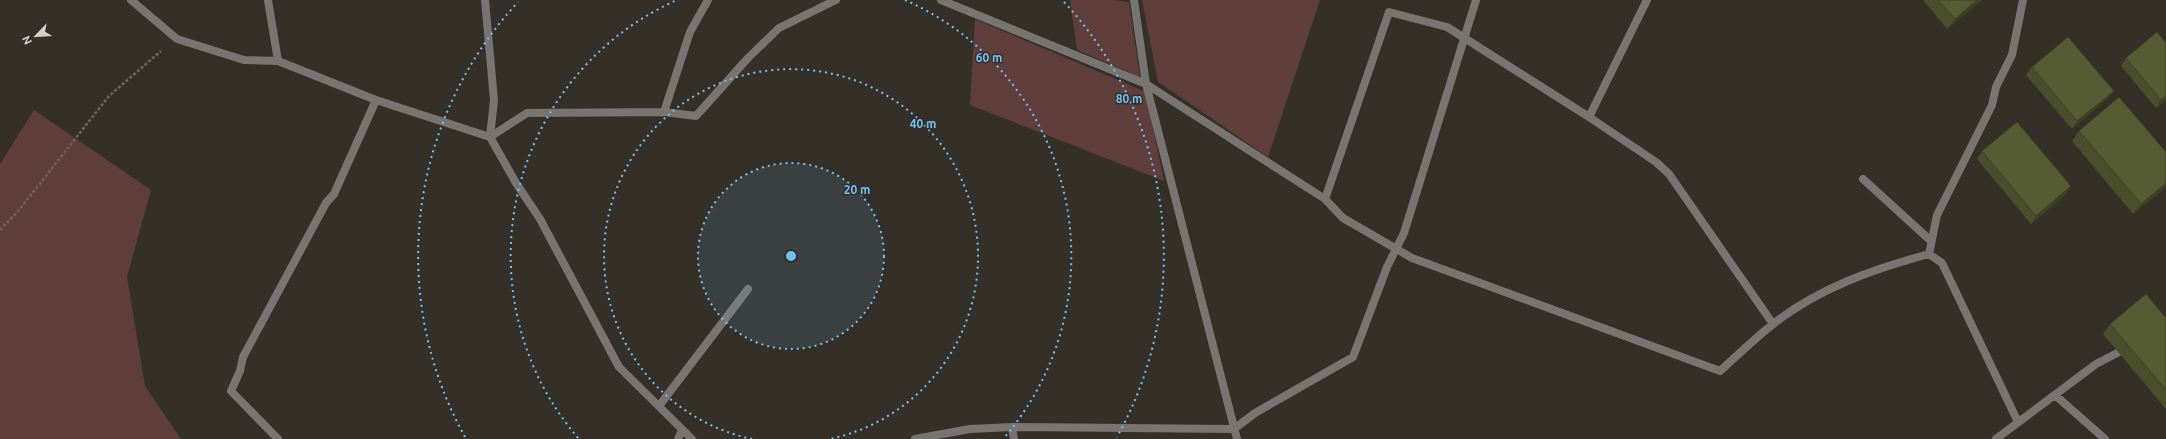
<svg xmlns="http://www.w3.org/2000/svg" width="2166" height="439" font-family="Ubuntu,sans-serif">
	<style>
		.green { fill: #5f3e3b }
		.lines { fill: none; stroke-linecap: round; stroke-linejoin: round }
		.path { stroke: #69655e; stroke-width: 2.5; stroke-dasharray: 3 2; stroke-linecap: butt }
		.minor { stroke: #787471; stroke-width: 8 }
		.wall { fill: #494f2d }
		.shaded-wall { fill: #3c4024 }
		.building { fill: #555c34; stroke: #3c4024 }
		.ring { fill: none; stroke: #72c1f5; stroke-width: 2; stroke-dasharray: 2 4 }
		.centre { fill: #72c1f5; stroke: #343028; stroke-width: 2 }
		.ring-label { font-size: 12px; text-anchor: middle; font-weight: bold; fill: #72c1f5; stroke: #343028; stroke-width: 3; stroke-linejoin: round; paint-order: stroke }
	</style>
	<rect width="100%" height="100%" fill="#343028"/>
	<path class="green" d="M1070,0H1114L1129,2L1140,77L1077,50Z
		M1142,0H1320L1268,157L1158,82Z
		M975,19L1146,92L1164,181L970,105Z
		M34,110L151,190L127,277L145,386L181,439H0V164Z"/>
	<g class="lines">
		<path class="path" d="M0,230L19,210L109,96L161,51"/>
		<path class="minor" d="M131,0L177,39L244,60L278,61L376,100L490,137
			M268,0L278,61
			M485,0L494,100L490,137L516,183L540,219L619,367L692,439
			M941,0L1146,84L1325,199
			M1134,0L1146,84L1237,439
			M664,112L690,32L708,0
			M1589,117L1647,0
			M490,137L527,113L664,112L696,116L748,58L779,28L836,0
			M1863,179L1931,241
			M1929,254L1937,215L1992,105L1996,87L2012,55L2023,0
			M1773,324L1669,174L1656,162L1589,117L1447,27L1389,12L1325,199L1343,218L1412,258L1720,371C1737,356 1754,339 1772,325C1818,288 1874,269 1929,254L1942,263L2018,422
			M2055,395L2105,439
			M659,406L748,289
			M278,439L231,391L240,371L243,357L326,203L334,194L376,100
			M678,439L682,430
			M915,439L970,429L1012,427
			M1014,439L1012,427L1234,429L1255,413L1353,357L1387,267L1404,233L1476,0
			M1996,439L2096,364L2127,348"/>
	</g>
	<path class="wall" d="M1923,0H1982L1947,29Z
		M2166,43V100L2156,108L2121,66L2126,58Z
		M2032,67L2114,91L2108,98L2072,129L2026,75Z
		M2079,131L2166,187L2133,214L2072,141Z
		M1982,151L2066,194L2031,224L1977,159Z
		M2166,318V409L2103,334L2110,324Z"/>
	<path class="shaded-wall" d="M1977,0H1982L1947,29L1955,19Z
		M2114,91L2108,98L2072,129L2077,121Z
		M2166,96V100L2156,108L2161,100Z
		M2166,183V187L2133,214L2141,204Z
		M2071,186L2066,194L2031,224L2036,216Z"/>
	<path class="building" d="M1938,0H1977L1955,19Z
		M2157,32L2166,43V96L2161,100L2126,58Z
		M2068,37L2114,91L2077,121L2032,67Z
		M2119,97L2166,152V183L2141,204L2079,131Z
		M2017,122L2071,186L2036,216L1982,151Z
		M2146,294L2166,318V390L2110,324Z"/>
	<circle cx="791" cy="256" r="93" fill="#72c1f5" fill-opacity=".12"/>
	<g class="ring">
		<circle cx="791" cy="256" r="93"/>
		<path d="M752 439A187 187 0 1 1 830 439"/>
		<path d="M578 438A280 280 0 0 1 677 0M905 0A280 280 0 0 1 1004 438"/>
		<path d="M465 437A373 373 0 0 1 518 2M1064 2A373 373 0 0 1 1117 437"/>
	</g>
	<circle cx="791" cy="256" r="6" class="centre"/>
	<g class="ring-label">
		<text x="989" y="62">60 m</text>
		<text x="1129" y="103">80 m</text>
		<text x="923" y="128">40 m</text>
		<text x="857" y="194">20 m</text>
	</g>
	<g transform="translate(36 36) rotate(245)" stroke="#343028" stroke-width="3" paint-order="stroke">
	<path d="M0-3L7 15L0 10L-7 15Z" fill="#d4d1cc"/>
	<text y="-6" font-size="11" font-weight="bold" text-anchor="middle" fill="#d4d1cc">N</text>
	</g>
</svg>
